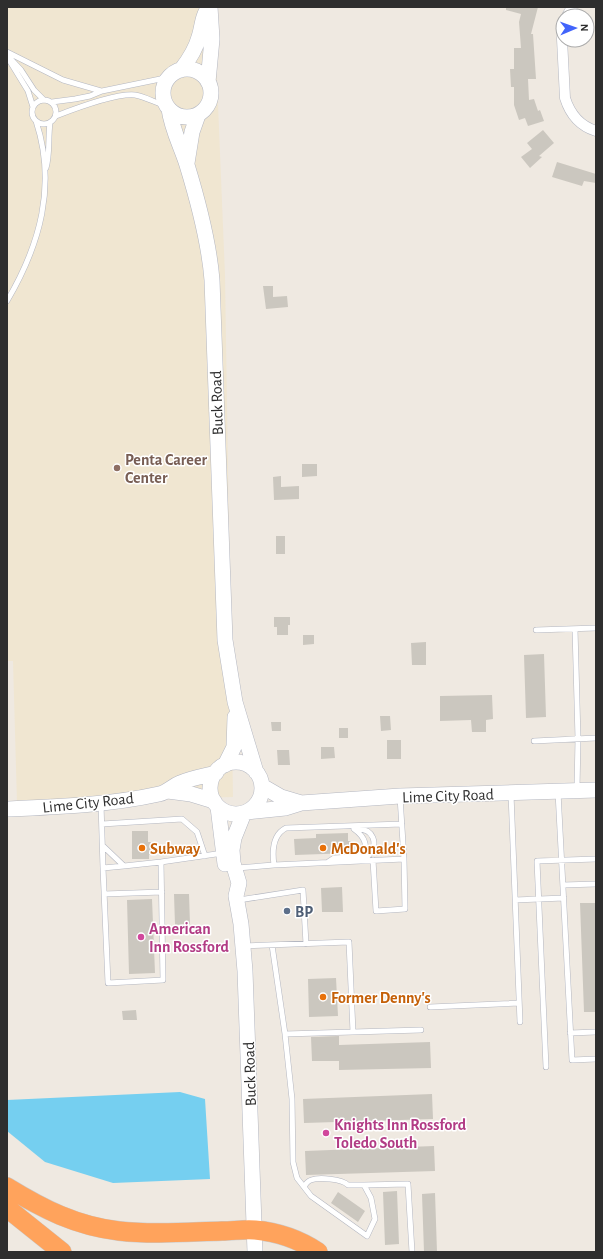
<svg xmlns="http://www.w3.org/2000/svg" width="603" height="1259" font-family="'Alegreya Sans',sans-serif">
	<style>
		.education { fill: #f0e6d1 }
		.water { fill: #75cff0 }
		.building { fill: #cbc7bf }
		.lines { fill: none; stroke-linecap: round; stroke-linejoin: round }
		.lane-casing { stroke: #b4b7c1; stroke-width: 6 }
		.street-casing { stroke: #b4b7c1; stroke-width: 11 }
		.secondary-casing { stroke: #b4b7c1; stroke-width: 16 }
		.highway-casing { stroke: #c9c9c9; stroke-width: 20 }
		.lane { stroke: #fff; stroke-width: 5 }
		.street { stroke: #fff; stroke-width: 10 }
		.secondary { stroke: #fff; stroke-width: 15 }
		.highway { stroke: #ffa35c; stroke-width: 19 }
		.education-dot { fill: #8d6e63; stroke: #fff; stroke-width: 1.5 }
		.food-dot { fill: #e8710a; stroke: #fff; stroke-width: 1.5 }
		.service-dot { fill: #5c6f8a; stroke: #fff; stroke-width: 1.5 }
		.hotel-dot { fill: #d1479c; stroke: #fff; stroke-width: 1.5 }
		.labels { text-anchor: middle; stroke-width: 3; stroke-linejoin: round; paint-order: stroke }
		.street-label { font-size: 16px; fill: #2e2e2e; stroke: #fff }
		.education-label { font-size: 16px; font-weight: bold; fill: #785e54; stroke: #fff; text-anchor: start }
		.food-label { font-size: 16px; font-weight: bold; fill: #c56008; stroke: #fff; text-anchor: start }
		.service-label { font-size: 16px; font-weight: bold; fill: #4e5e75; stroke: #fff; text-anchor: start }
		.hotel-label { font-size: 16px; font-weight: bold; fill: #b23c85; stroke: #fff; text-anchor: start }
	</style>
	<rect width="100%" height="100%" fill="#efe9e1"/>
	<path class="education" d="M7,7H214L225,275L233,797L17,803L13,661H7Z"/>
	<path class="water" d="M180,1092L205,1099L210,1179L113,1183L45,1162L7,1131V1100Z"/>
	<path class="building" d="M506,7H538L531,34H533L536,79H528L529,100L534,99L538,111L540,110L544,121L528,126L525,118L519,120L514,105V87H511L510,69H514V48H521L519,22L521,14L506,10Z
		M543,130L554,143L539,156L542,157L530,168L521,157L532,149L527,143Z
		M557,162L596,174V183L584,181L582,186L552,177Z
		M263,286H273V297L287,296L288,307L266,309Z
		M302,464H317V476L302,477Z
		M281,476V487L299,486V499L274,500L273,477Z
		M276,536H285V554H276Z
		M274,617H290V625H288V635H277V627H274Z
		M303,635H314V644L303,645Z
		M426,642V665H412L411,643Z
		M544,654L546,717L526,718L524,655Z
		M492,695L493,719L486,720V732H472L471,720L440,721V696Z
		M380,716H390L391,730L381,731Z
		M271,722H281V731H272Z
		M339,728H348V738H339Z
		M387,740H401V759H387Z
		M321,747H334L335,758L321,759Z
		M277,750H289L290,765H278Z
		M132,831H148V842H151L152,855H149V859H132Z
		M348,833V841H351V853L295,855L294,839L316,838V834Z
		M342,887L343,912H322L321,888Z
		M174,894H189L190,924L175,925Z
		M152,899L155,973L129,974L127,900Z
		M580,903H596V1012H584Z
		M336,978L338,1016L309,1017L308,979Z
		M136,1010L137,1020H123L122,1011Z
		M339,1036V1045L430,1042L431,1068L339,1070V1061H312L311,1037Z
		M432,1094L433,1119L304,1123L303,1099Z
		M434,1146L435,1171L306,1175L305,1151Z
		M397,1191L399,1244L385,1245L383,1192Z
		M338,1192L365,1211L358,1222L331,1203Z
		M435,1193L437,1252H424L422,1194Z"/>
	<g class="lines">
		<g class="lane-casing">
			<path id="lane" d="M7,52L63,80L101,91
				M7,55L21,70L34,90L44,100
				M9,60L28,91L33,107
				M32 112a12 12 0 1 1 24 0a12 12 0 1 1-24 0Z
				M52,102L75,99L90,96L102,91L170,77
				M56,116C74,109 116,93 135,95C146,97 156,103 167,106
				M46,168C50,156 48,137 50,123
				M7,301C40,245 57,185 36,121
				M575,629L578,739L577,789
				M536,630L596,628
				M534,741L596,738
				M558,792L572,1060L596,1059
				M511,794L520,1022
				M400,797L404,859L274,865C272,851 272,835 286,828L402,824
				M101,804L103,868L124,866
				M102,824L182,819L197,832L205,856
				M354,829C364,836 371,848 359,856
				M103,846L124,866L161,862L223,853
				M373,860L376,911L405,909L404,859
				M328,862L334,858L368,856C379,844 374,828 356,829
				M103,868L108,983L163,980L161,862
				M237,868L274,865
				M563,885L596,884
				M104,894L162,892
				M239,900L303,890L306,944
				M515,900L564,898
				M272,945L285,1034L292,1099L293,1162L297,1178L311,1196L367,1236L375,1219L371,1198L364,1185L408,1184L412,1252
				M244,946L349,942L353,1032L421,1030
				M430,1007L519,1003
				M570,1033L596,1032
				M285,1034L353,1032
				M546,1067L537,861L596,859
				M304,1187C305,1185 308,1181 311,1180C319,1177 342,1179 348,1185H364"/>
		</g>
		<g class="street-casing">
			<path id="street" d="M567,16L572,7
				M563,28L562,39L565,98C570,114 580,126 596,131"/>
		</g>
		<g class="secondary-casing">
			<path id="secondary" d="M163 93a24 24 0 1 1 48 0a24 24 0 1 1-48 0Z
				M181,70C188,61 196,48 199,37C202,28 202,19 206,12
				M208,82L212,39L210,7
				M169,109C172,130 181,146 187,165C198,201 209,242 212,280L225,640L235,702L256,772
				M187,163L192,132L198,115
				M210 788a26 26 0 1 1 52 0a26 26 0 1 1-52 0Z
				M225,765L234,747L235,717
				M262,786L281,797L301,803
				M168,791L191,794L214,801
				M218,807L225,864
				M7,809C57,807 110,805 159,794C168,792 172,786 180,783C191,778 204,776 216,773
				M247,812L285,808L301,803L400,796L596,790
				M244,813L234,838L232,850L233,863L239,883L236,896L241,924L245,971L255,1252"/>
		</g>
		<g class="highway-casing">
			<path id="highway" d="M7,1187C43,1209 76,1226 119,1231C153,1235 188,1232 222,1231C233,1231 244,1229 255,1230C277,1232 300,1240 318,1252
				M7,1208L62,1252"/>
		</g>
		<use href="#lane" class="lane"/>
		<use href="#street" class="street"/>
		<use href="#secondary" class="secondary"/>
		<use href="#highway" class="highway"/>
	</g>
	<circle class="education-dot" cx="117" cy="468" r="4"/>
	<g class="food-dot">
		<circle cx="142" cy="848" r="4"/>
		<circle cx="323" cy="848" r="4"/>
		<circle cx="323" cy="997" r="4"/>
	</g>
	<circle class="service-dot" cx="287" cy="911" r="4"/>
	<g class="hotel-dot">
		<circle cx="141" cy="937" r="4"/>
		<circle cx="326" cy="1133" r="4"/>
	</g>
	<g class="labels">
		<g class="street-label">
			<text transform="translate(216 403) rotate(-92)" y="6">Buck Road</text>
			<text transform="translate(448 795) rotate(-2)" y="6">Lime City Road</text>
			<text transform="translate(88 802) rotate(-6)" y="6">Lime City Road</text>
			<text transform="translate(249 1074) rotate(-92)" y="6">Buck Road</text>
		</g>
		<g class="education-label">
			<text x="125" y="465">Penta Career<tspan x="125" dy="18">Center</tspan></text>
		</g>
		<g class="food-label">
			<text x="150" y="854">Subway</text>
			<text x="331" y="854">McDonald's</text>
			<text x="331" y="1003">Former Denny's</text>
		</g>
		<g class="service-label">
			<text x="295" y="917">BP</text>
		</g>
		<g class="hotel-label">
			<text x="149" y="934">American<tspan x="149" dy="18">Inn Rossford</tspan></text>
			<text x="334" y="1130">Knights Inn Rossford<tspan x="334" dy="18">Toledo South</tspan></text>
		</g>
	</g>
	<rect width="603" height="1259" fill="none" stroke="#2e2e2e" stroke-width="16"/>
	<g transform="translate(575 28) rotate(88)"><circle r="19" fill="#ffffff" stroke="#ababab"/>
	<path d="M0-3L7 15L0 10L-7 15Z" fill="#4264fb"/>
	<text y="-6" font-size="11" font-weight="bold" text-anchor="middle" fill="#2e2e2e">N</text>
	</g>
</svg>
